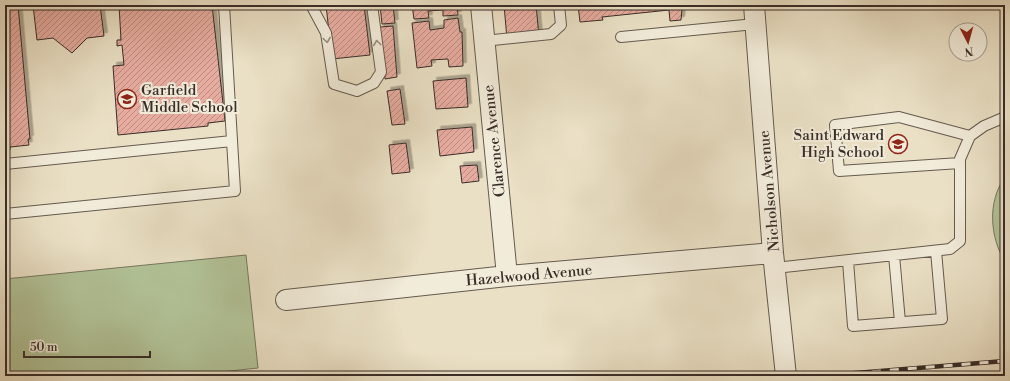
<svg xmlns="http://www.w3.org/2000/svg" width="1010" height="381" font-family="'Libre Bodoni',serif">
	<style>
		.pitch { fill: #b2c398; stroke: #767860 }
		.building { fill: url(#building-hatch); stroke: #392d28; filter: url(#shadow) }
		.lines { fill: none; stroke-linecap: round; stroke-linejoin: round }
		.lane-casing { stroke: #655a4f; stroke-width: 12 }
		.street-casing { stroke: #655a4f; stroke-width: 22 }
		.lane { stroke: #f1ebd9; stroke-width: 10 }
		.street { stroke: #f1ebd9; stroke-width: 20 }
		.rail-casing { stroke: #392d28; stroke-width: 4.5 }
		.rail { stroke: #f1ebd9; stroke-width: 3; stroke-dasharray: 9; stroke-linecap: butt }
		.oneway { stroke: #958c80 }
		.labels { text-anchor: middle; stroke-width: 4; stroke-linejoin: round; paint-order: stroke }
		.poi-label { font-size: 15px; fill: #392d28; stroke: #f1ebd9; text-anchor: start }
		.street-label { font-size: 15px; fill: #392d28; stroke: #f1ebd9 }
	</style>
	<defs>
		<pattern id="building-hatch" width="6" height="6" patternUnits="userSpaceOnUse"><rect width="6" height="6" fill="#e7aca0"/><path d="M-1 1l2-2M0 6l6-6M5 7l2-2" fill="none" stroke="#bc8c82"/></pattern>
		<filter id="shadow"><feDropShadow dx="3.5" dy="-3.5" stdDeviation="0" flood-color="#0004"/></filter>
	</defs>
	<rect width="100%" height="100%" fill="#eae0c5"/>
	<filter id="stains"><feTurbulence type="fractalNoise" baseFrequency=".005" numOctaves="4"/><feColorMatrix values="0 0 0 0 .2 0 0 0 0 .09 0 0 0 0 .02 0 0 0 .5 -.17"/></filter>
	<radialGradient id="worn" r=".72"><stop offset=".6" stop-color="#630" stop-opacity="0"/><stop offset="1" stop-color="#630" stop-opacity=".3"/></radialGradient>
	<path class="pitch" d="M1005,177V262C990,237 987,202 1005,177Z
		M246,255L258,368L183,376H5V279Z"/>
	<path class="building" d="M5,5H18L30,139H28L29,145L10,147V150H5Z
		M33,5H100L104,36L87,38L72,53L53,38L37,40Z
		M119,5H212L225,121L208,123V126L118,135L113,66L124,65L122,45L117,46V40H121Z
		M326,5H364L370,55L332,59Z
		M380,5H393L395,23L382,24Z
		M412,5H457L458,15L443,16V10L428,11L429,18L414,19Z
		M504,5H536L539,36L507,39Z
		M578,5H726V7L682,9L681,20L670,21L669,10L602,17L603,20L580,22Z
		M458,18L460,32H462L463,66L449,67L448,59L431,60L432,66L417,68L412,23L429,21L430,30L444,28V20Z
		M393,26L397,77L385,79L380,27Z
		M466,78L468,107L436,109L433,81Z
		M400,89L405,124L392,125L387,91Z
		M472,127L474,152L440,156L437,130Z
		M406,143L410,172L392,174L389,145Z
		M477,165L479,181L462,183L460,166Z"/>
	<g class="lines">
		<g class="lane-casing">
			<path id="lane" d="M311,5L326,33L334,84L357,91L374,83L381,72L372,5
				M621,37L755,24
				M484,41L551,34L561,25L559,5
				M960,163L839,171L835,125L899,117L970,136
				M5,164L232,141
				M5,214L235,191L224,5
				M894,255L900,322
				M848,261L853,326L942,319L936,251
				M775,268L950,249L960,241V159L970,136L984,126L1005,117"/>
		</g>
		<g class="street-casing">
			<path id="street" d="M481,5L507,276
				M754,5L773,253L786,376
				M286,300L507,276L773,253"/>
		</g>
		<use href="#lane" class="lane"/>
		<use href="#street" class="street"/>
		<g class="rail-casing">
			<path id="rail" d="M818,376L1005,361"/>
		</g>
		<use href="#rail" class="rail"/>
	</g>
	<defs><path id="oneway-chevron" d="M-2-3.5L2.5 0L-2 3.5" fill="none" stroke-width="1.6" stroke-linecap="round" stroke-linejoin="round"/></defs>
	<g class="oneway">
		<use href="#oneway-chevron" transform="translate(327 40) rotate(81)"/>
		<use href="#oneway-chevron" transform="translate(377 43) rotate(-97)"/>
	</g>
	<defs>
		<g id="school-ring" transform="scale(1)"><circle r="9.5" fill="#f1ebd9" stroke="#8f2418" stroke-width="1.5"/><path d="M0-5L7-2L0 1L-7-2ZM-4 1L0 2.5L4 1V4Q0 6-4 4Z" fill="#8f2418"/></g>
	</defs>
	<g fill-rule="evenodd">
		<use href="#school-ring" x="127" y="99"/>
		<use href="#school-ring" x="898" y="144"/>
	</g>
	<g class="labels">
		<g class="poi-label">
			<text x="141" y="95">Garfield<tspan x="141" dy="17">Middle School</tspan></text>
			<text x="884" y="140" text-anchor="end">Saint Edward<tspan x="884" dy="17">High School</tspan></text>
		</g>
		<g class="street-label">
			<text transform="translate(494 141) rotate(-96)" y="5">Clarence Avenue</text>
			<text transform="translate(769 191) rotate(-95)" y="5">Nicholson Avenue</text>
			<text transform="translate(529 275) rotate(-5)" y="5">Hazelwood Avenue</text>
		</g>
	</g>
	<rect width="1010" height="381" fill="none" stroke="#eae0c5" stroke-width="20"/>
	<rect x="6" y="6" width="998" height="369" fill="none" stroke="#392d28" stroke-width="2"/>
	<rect x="10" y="10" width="990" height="361" fill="none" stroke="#392d28"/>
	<g transform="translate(968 42) rotate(174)"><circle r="19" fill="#f1ebd9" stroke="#a79f92"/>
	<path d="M0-3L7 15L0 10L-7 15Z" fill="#8f2418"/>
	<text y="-6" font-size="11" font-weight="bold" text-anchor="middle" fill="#392d28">N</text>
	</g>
	<path d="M24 351v6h126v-6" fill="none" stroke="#392d28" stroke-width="2"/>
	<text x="30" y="351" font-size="12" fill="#392d28" stroke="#f1ebd9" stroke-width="3" paint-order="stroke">50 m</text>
	<rect width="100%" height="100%" filter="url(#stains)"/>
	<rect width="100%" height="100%" fill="url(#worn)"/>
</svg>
